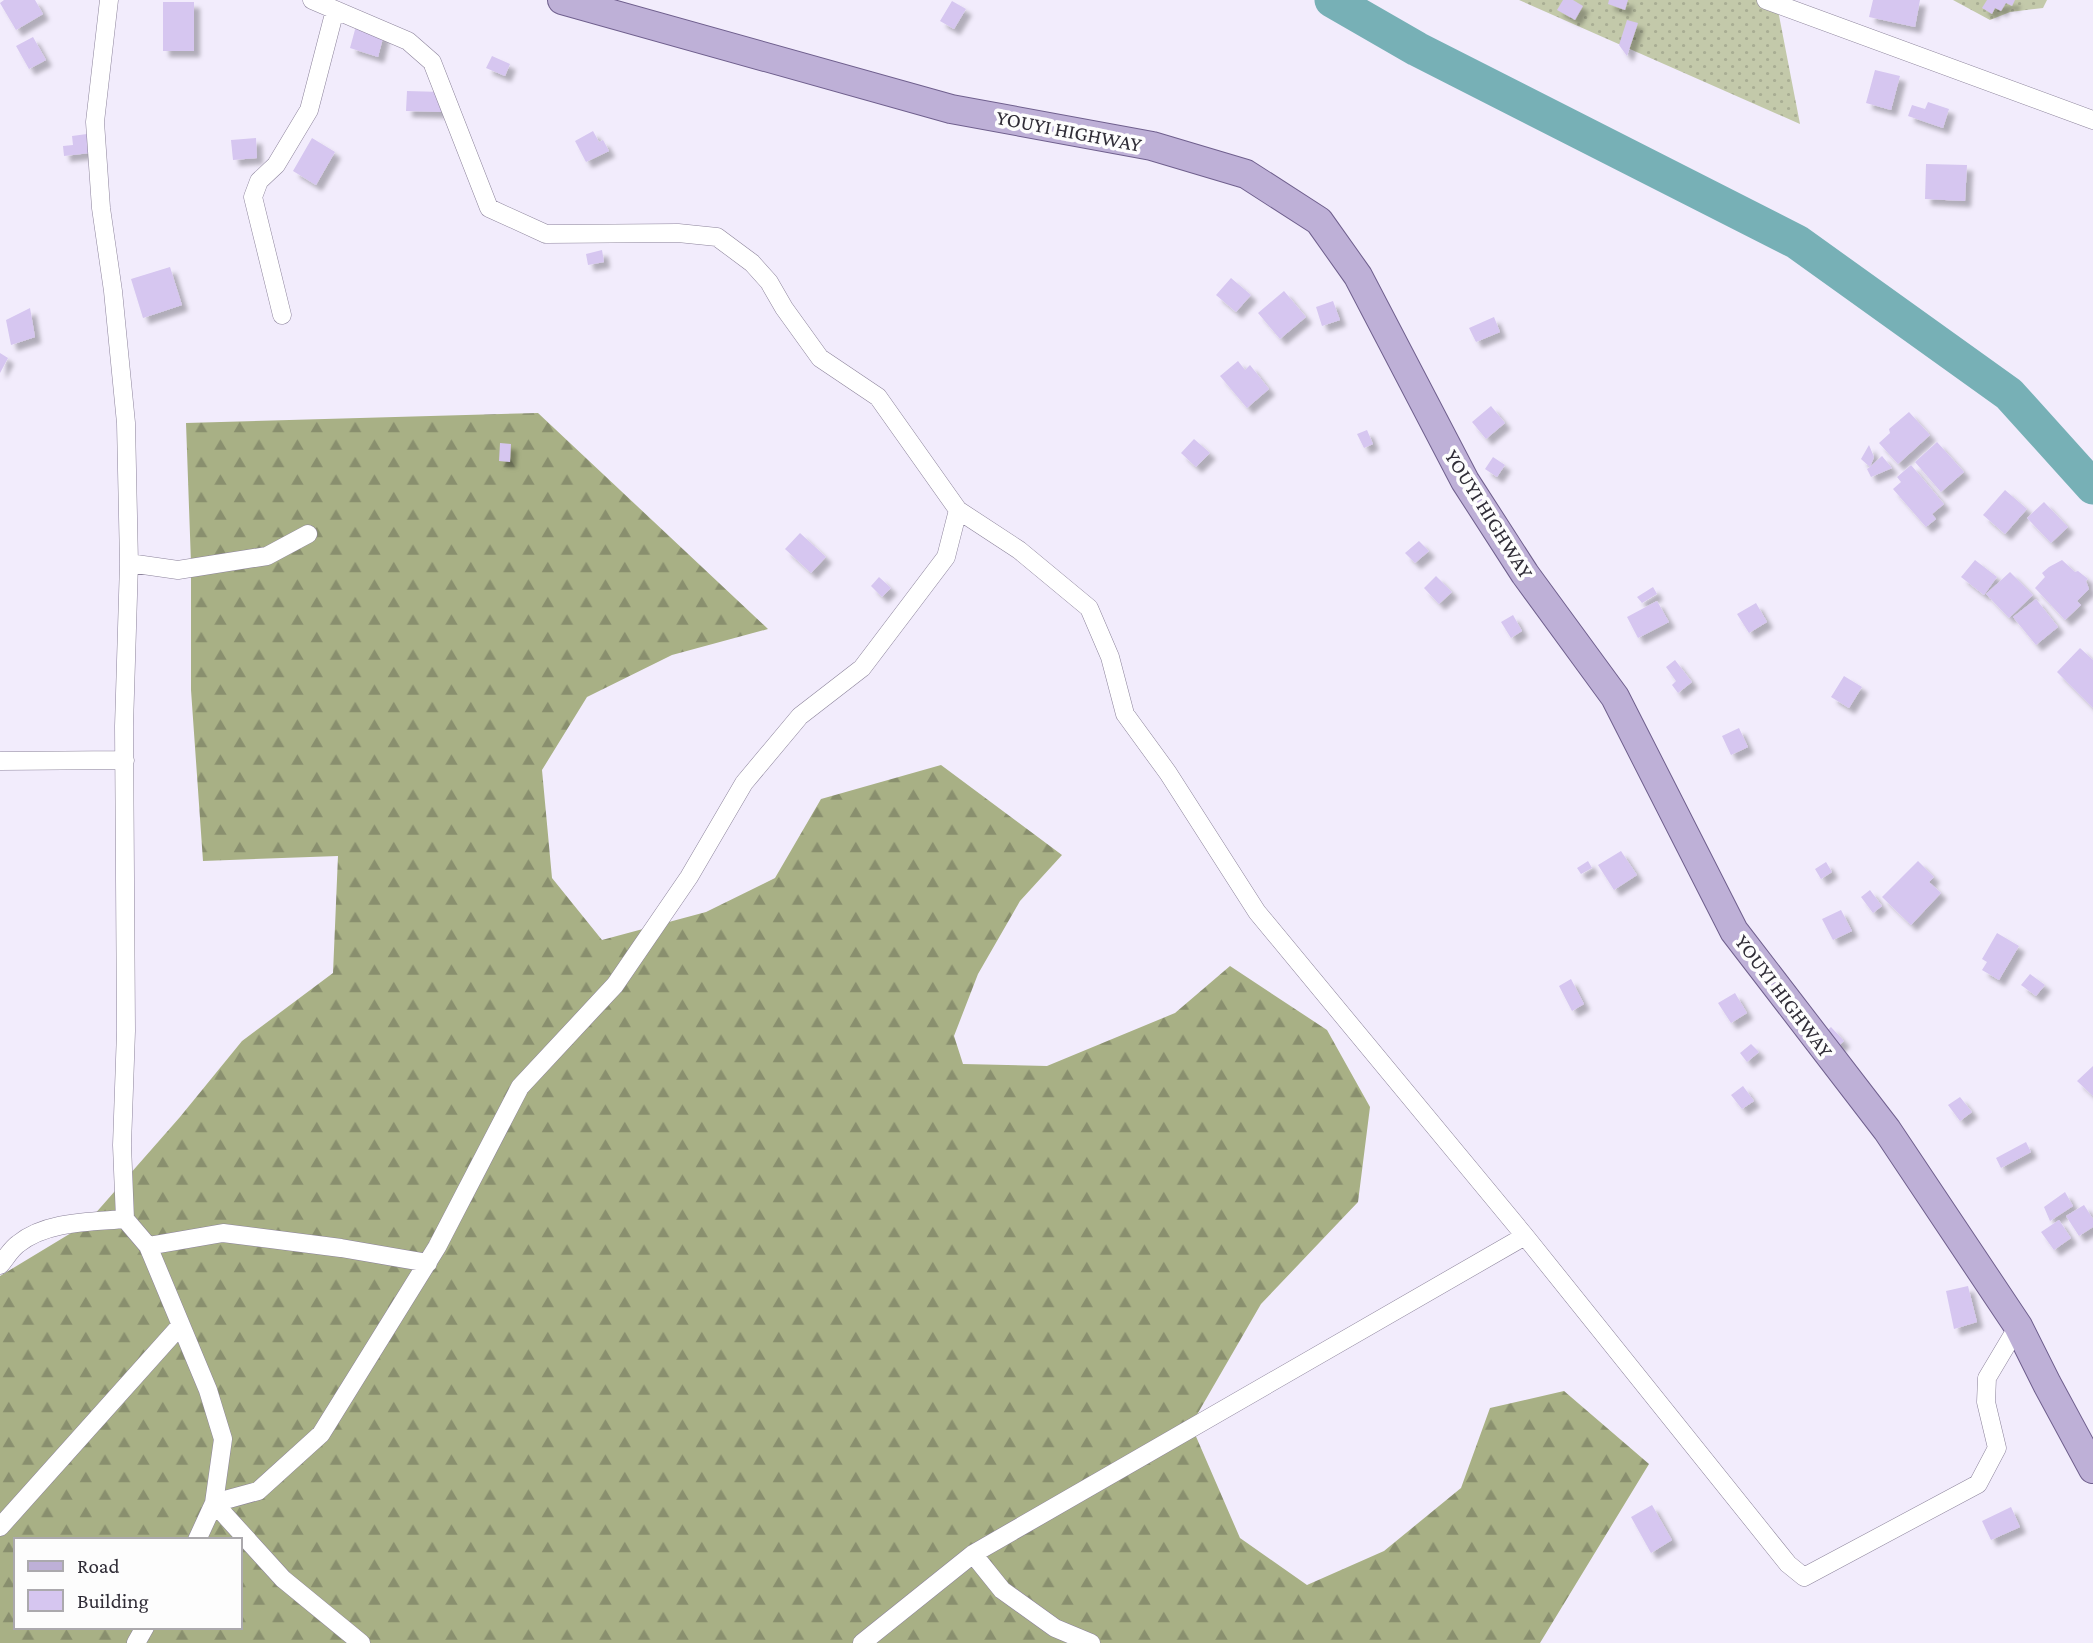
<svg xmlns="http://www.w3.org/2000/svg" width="2093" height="1643" font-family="'Crimson Pro',serif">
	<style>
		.grass { fill: url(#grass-dots) }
		.forest { fill: url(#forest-firs); fill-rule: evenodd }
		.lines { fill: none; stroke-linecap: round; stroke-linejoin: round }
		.river { stroke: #77b0b6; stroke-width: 35 }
		.building { fill: #d6c6f0; filter: url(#shadow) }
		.street-casing { stroke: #8c839b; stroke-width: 19 }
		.primary-casing { stroke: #6f5f8d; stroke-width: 30 }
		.street { stroke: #fff; stroke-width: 18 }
		.primary { stroke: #beb0d7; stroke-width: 28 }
		.labels { text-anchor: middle; stroke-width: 7; stroke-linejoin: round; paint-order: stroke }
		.street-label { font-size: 21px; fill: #2f2c36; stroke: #fdfdfd }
	</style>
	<defs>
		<pattern id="grass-dots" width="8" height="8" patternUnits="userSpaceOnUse" patternTransform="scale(1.75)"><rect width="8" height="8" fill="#c3c9aa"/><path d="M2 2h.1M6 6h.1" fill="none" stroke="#a8ad93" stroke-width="1.8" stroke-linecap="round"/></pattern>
		<pattern id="forest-firs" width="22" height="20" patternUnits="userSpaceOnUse" patternTransform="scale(1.75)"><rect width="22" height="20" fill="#a8b085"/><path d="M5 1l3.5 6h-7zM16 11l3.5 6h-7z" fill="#898f6e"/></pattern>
		<filter id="shadow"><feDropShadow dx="6" dy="6" stdDeviation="2" flood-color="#0004"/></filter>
	</defs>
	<rect width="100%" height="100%" fill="#f2ecfc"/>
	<path class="grass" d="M1519,0H1776L1800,124Z
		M1953,0H2047L2043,8L2010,12L1990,20Z"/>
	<path class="forest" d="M538,413L768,629L672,655L587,697L542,770L552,878L602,940L706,912L775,878L821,799L941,765L1062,855L1020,901L978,974L954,1036L963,1064L1047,1066L1175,1013L1230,966L1327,1030L1370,1107L1358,1202L1261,1304L1191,1425L1240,1538L1307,1585L1384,1551L1461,1488L1490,1408L1564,1391L1649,1464L1540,1643H0V1276L86,1224L180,1117L242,1041L333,973L338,856L203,861L191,690V563L186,423ZM16,1540H240V1627H16Z"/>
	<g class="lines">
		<path class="river" d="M1332,0L1417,49L1797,242L2009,394L2093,487"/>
	</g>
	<path class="building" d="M4,0H35L43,14L16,30L0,3Z
		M1563,0H1573L1583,6L1575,20L1557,10Z
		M1609,0H1628L1625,10L1608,4Z
		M1873,0H1920L1915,27L1869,17Z
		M1987,0H2015L2012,6L2006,3L2001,11L1995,8L1992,14L1982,8Z
		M952,1L966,9L954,29L940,21Z
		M163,2H194V51H163Z
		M1627,20L1638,23L1627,56L1619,45Z
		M356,26L384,34L378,57L350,48Z
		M33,37L46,60L29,69L16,46Z
		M492,56L510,64L505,76L486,68Z
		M1875,70L1900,76L1891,110L1866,103Z
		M407,91L442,92V112L406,111Z
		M1928,102L1949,109L1943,128L1908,116L1912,105L1925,109Z
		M593,131L599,142L603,140L609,151L586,162L575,141Z
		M87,134L90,153L64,156L63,146L73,145L72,136Z
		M256,138L257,158L233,160L231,140Z
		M312,138L335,152L316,185L293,171Z
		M1926,164L1967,165L1965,201L1925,199Z
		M602,250L604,262L588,265L586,254Z
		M170,267L182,305L143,318L131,279Z
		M1231,278L1251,295L1236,312L1216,295Z
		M1284,291L1306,317L1280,339L1258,313Z
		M1333,301L1340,320L1322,326L1316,307Z
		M30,308L35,337L11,345L6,320Z
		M1494,317L1500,332L1476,342L1469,328Z
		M0,353L8,358L0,373Z
		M1238,361L1245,370L1250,365L1269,389L1247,408L1220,376Z
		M1491,406L1505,423L1486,439L1472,422Z
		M1909,412L1930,435L1898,464L1879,443L1890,433L1889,429Z
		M1367,430L1373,444L1364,448L1357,434Z
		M1194,439L1210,453L1196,467L1181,453Z
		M1937,442L1964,472L1941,492L1915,462Z
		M500,443L511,444L510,462L499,461Z
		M1869,445L1874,457L1870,467L1882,456L1892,468L1871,477L1867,469L1870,467L1861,459Z
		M1493,457L1505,465L1497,477L1485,469Z
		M1911,465L1944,504L1932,514L1936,519L1926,527L1893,489L1901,482L1897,477Z
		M2005,490L2027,509L2005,534L1983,515Z
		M2044,502L2068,527L2051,543L2027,518Z
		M800,533L826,557L811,573L785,549Z
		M1419,541L1429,551L1415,563L1405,553Z
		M1975,560L1997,577L1984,595L1961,577Z
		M2062,560L2075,572L2078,571L2088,579L2086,581L2089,589L2077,601L2081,605L2065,620L2035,588L2045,577L2042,573L2049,567Z
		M2010,572L2033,595L2009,618L1986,594Z
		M1436,576L1452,592L1439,604L1424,588Z
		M879,577L891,588L882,597L871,586Z
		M1653,587L1657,594L1642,603L1637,597Z
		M2036,599L2058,627L2036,645L2013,617Z
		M1657,601L1669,622L1638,638L1627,617Z
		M1756,603L1767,622L1749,633L1737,614Z
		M1513,615L1522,631L1511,638L1501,622Z
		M2080,648L2093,660V708L2057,672Z
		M1675,660L1692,682L1678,693L1672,685L1676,681L1666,667Z
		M1844,676L1862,687L1849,708L1831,697Z
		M1739,728L1748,747L1731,755L1722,736Z
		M1621,851L1637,875L1614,890L1598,865Z
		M1588,861L1592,868L1581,874L1577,868Z
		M1918,861L1934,877L1929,882L1941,893L1911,925L1882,897Z
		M1826,862L1832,872L1821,879L1815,869Z
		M1870,890L1882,906L1873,913L1861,897Z
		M1841,910L1852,931L1833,940L1822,919Z
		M1997,933L2019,946L1999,980L1982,970L1987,962L1982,959Z
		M2030,974L2045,985L2036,996L2021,985Z
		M1571,979L1584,1004L1572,1011L1559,986Z
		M1735,993L1747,1013L1731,1023L1718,1003Z
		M1831,1027L1844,1041L1834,1050L1821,1036Z
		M1751,1044L1759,1052L1747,1062L1740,1053Z
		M2093,1066V1096L2077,1081Z
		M1743,1086L1754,1101L1742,1109L1731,1095Z
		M1960,1097L1972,1112L1960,1121L1948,1105Z
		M2026,1142L2031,1152L2001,1168L1996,1158Z
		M2065,1192L2073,1206L2050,1221L2044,1207Z
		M2084,1205L2093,1219V1227L2079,1236L2066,1216Z
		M2059,1220L2071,1238L2054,1250L2041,1232Z
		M1968,1286L1977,1322L1954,1329L1946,1291Z
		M1652,1505L1672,1540L1651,1553L1631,1517Z
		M2011,1507L2020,1527L1991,1540L1982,1521Z"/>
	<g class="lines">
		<g class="street-casing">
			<path id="street" d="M109,0L95,122L101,208L113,291L126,423L129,563L124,726L126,1031L122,1145L125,1219L148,1246L208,1390L223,1439L214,1503L197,1540
				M312,0L408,41L432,62L489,208L546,234L678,233L717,237L752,263L769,282L784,308L820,358L878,397L958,510L1019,550L1089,608L1110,657L1125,714L1168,773L1257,912L1525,1236L1788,1564L1804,1577L1978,1484L1997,1448L1986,1402L1987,1378L2018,1326
				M1766,0L2093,120
				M282,315L253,197L259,181L276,165L309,110L335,10
				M129,563L178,570L267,556L308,534
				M0,761L125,760
				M148,1246L223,1233L341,1248L428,1263
				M0,1265C6,1258 11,1249 18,1244C46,1221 91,1222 125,1219
				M0,1527L180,1326
				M973,1554L1002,1590L1055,1628L1091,1643
				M136,1643L145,1627
				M361,1643L283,1579L214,1503L258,1491L321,1434L437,1247L520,1087L615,985L689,877L744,783L800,716L862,668L912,602L946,557L958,510
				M862,1643L973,1554L1525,1236"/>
		</g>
		<g class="primary-casing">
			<path id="primary" d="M562,0L951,109L1152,146L1246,174L1319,221L1358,276L1465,481L1525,574L1615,697L1734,931L1887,1130L2018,1326L2047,1384L2093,1469"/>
		</g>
		<use href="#street" class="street"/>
		<use href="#primary" class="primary"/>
	</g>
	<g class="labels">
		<g class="street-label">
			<text transform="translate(1069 131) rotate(11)" y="7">YOUYI HIGHWAY</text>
			<text transform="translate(1489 514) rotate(58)" y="7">YOUYI HIGHWAY</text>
			<text transform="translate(1784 996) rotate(53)" y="7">YOUYI HIGHWAY</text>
		</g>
	</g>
	<rect x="14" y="1538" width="228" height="91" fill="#fdfdfd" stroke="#aba9ad" stroke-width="2"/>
	<rect x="28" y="1561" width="35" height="10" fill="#beb0d7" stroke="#aba9ad" stroke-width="2"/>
	<text x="77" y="1573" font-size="21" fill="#2f2c36">Road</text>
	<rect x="28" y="1590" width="35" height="21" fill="#d6c6f0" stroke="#aba9ad" stroke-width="2"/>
	<text x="77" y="1608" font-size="21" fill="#2f2c36">Building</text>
</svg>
